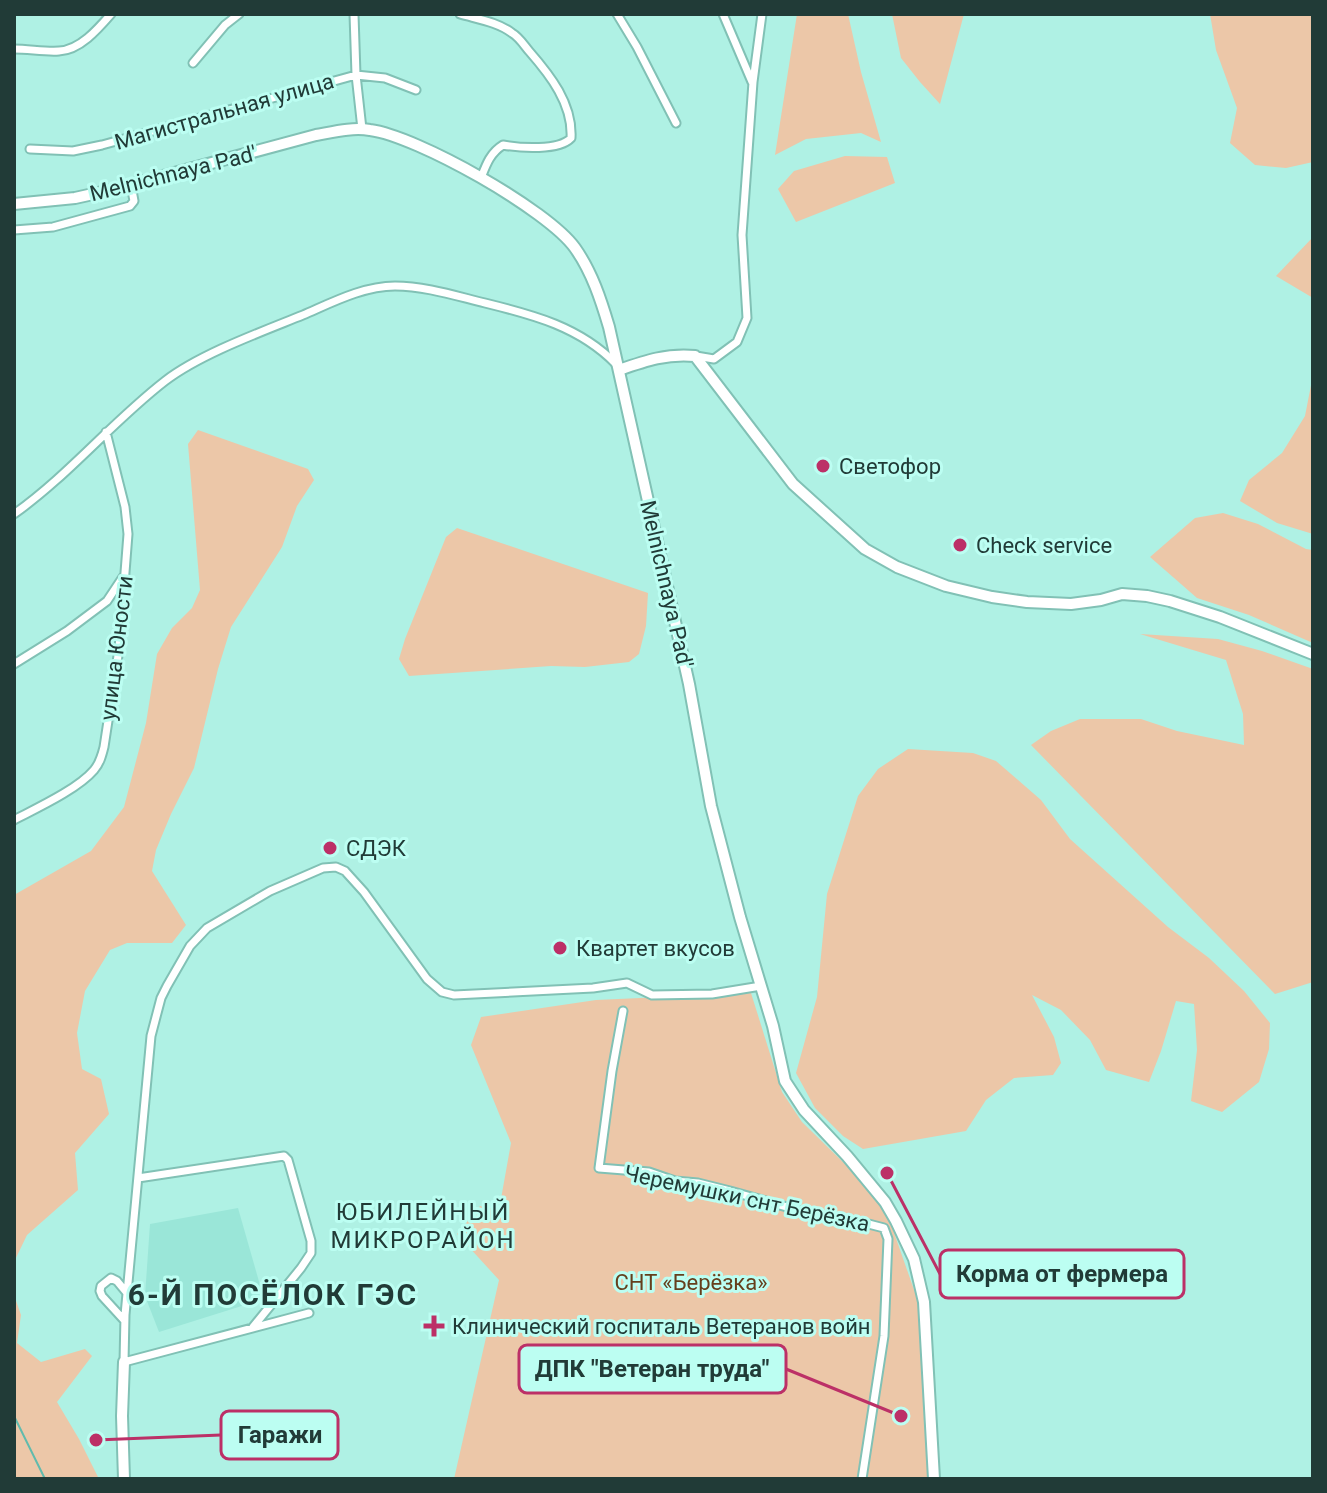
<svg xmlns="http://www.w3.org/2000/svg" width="1327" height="1493" font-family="Roboto,sans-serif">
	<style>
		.built { fill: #9ae6d8 }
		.green { fill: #ecc7a8 }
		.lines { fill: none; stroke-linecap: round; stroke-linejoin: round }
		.stream { stroke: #61bbad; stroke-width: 2 }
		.street-casing { stroke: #81c1b5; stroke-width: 11 }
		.secondary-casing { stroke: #81c1b5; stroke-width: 14 }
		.street { stroke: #fff; stroke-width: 7 }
		.secondary { stroke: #fff; stroke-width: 10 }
		.poi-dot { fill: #bc3067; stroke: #bcfef2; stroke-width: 3 }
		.labels { text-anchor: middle; stroke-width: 6; stroke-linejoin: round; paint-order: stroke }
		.street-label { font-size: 22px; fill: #213b37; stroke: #bcfef2 }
		.poi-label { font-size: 22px; fill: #213b37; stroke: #bcfef2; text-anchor: start }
		.park-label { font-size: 22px; fill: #653f1c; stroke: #bcfef2 }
		.neighbourhood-label { font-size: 24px; letter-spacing: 2px; fill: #213b37; stroke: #bcfef2 }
		.district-label { font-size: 30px; font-weight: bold; letter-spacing: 2px; fill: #213b37; stroke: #bcfef2 }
		.leader { fill: none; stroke: #bc3067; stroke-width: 3 }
		.callout-dot { fill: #bc3067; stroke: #bcfef2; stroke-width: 3 }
		.callout { fill: #bcfef2; stroke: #bc3067; stroke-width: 3 }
		.callout-label { font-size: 24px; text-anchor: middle; font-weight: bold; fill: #213b37 }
	</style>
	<rect width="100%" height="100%" fill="#aff1e4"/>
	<path class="built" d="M238,1208L264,1299L159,1332L145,1296L150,1224Z"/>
	<path class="green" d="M797,14H848L861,72L881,142L861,133L806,139L775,155Z
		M892,14H964L940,104L920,82L901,58Z
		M1210,14H1313V162L1286,168L1255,165L1230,143L1237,108L1216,50Z
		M845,156L887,157L895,183L796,222L778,189L794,171Z
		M1313,237V298L1276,276Z
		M1313,375V534L1277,523L1240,501L1249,480L1282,453L1305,416Z
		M198,430L308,469L314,480L297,506L282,547L231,627L218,669L194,768L171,814L156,850L152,871L186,925L172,943H127L110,950L85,991L77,1033L82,1069L101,1079L109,1114L75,1153L78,1190L27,1235L14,1262V895L91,851L124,807L146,723L157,654L172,628L192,608L200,590L188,444Z
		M1223,513L1258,524L1306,549L1313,550V643L1249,615L1197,598L1150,557L1195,518Z
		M457,528L648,593L646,626L639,654L629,662L585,667L551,666L409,676L399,659L405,639L446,537Z
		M1140,634L1218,639L1262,651L1313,669V982L1275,994L1031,745L1051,731L1080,719H1141L1177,731L1244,745L1243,714L1226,660Z
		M908,749L973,753L996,761L1041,800L1070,839L1168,927L1209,958L1244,991L1270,1023L1269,1049L1259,1082L1222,1112L1191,1101L1197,1050L1194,1004L1176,1001L1161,1051L1149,1082L1106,1070L1090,1040L1061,1010L1032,995L1054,1037L1061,1063L1053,1075L1014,1078L986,1100L966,1131L863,1149L843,1136L815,1108L796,1073L817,997L827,894L858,796L878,769Z
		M751,993L782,1092L802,1122L844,1163L879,1204L892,1227L919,1304L929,1479H865L888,1339L890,1229L883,1240L881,1335L857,1479H454L499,1280L457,1234L480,1206L499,1210L511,1143L471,1045L481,1017L596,1000Z
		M14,1295L21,1315L17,1343L41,1362L85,1349L92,1356L57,1402L79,1439L99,1479H14Z"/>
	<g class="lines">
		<path class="stream" d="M14,1416L45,1479"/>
		<g class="street-casing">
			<path id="street" d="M354,14L356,75L362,129
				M460,14C477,19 498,22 512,33C519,37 524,45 529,51C550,75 573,104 571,138C559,151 520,148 503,145C490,153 486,165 481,178
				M617,14L637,47L676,123
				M723,14L752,82
				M14,49C29,49 45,52 59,51C80,50 98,29 111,14
				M193,63L225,25L239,14
				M30,149L73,151L102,145L356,75L385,78L416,90
				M14,230L53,227L130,206L134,201L131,185
				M696,356L714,359L737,342L747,318L742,235L753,82L762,14
				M14,514C69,475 112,422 165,381C200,354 261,332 303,315C331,303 363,286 395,286C425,286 456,296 485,303C534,315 580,327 616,364
				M14,664L67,631L107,601L123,577
				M14,820C37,808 78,789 94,770C100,763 102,755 104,747L119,649L128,534L125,507L106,432
				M623,1011L612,1071L599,1168L649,1172L675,1181L698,1183L730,1191L833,1220L857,1221L884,1228L888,1239L884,1336L862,1479
				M138,1178L284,1156L288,1160L311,1241V1253L301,1268L253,1327
				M309,1313L124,1362L125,1315L151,1036L161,998L167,986L190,946L207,928L270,891L323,868L336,867L345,871L364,892L427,979L442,992L454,995L593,988L627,983L652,995L712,994L761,986
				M124,1320L102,1296L100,1291L101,1286L111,1278L117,1281L127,1293"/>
		</g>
		<g class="secondary-casing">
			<path id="secondary" d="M14,204L75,198L111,190L316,135C333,132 352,127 370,130C417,136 548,210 575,248C592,272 601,300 609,327L689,684L711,806L740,917L773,1026L785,1081L804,1110L847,1156L885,1202L896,1221L914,1259L924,1302L934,1479
				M619,370C645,361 668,353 695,356L793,484L865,549L897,567L946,586L992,597L1027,602L1071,604L1101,600L1122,594L1147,596L1170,601L1220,617L1313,654
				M124,1479L122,1416L124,1362"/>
		</g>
		<use href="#street" class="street"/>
		<use href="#secondary" class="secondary"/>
	</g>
	<g class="poi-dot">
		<circle cx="823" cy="466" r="8"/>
		<circle cx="960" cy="545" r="8"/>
		<circle cx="330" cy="848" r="8"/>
		<circle cx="560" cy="948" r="8"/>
		<path d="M430 1314h8v8h8v8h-8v8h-8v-8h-8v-8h8z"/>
	</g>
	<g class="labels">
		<g class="street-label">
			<text transform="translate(224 111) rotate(-16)" y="8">Магистральная улица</text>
			<text transform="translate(173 173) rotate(-14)" y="8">Melnichnaya Pad'</text>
			<text transform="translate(667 584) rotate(77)" y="8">Melnichnaya Pad'</text>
			<text transform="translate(116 648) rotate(-83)" y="8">улица Юности</text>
			<text transform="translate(747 1198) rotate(12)" y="8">Черемушки снт Берёзка</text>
		</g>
		<g class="poi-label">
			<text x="839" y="474">Светофор</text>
			<text x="976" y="553">Check service</text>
			<text x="346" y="856">СДЭК</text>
			<text x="576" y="956">Квартет вкусов</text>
			<text x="452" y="1334">Клинический госпиталь Ветеранов войн</text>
		</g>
		<g class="park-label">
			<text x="691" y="1290">СНТ «Берёзка»</text>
		</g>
		<g class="neighbourhood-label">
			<text x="423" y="1220">ЮБИЛЕЙНЫЙ<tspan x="423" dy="28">МИКРОРАЙОН</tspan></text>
		</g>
		<g class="district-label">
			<text x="273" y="1305">6-Й ПОСЁЛОК ГЭС</text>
		</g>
	</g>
	<path class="leader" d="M887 1173L940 1274M901 1416L786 1369M96 1440L221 1435"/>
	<g class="callout-dot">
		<circle cx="887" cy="1173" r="8"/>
		<circle cx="901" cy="1416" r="8"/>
		<circle cx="96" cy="1440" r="8"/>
	</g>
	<g class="callout">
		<rect x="940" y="1250" width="244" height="48" rx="8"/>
		<rect x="519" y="1345" width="267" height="48" rx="8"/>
		<rect x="221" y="1411" width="117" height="48" rx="8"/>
	</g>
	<g class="callout-label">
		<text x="1062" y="1282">Корма от фермера</text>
		<text x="652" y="1377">ДПК "Ветеран труда"</text>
		<text x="280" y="1443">Гаражи</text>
	</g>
	<rect width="1327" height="1493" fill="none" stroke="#213b37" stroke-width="32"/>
</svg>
